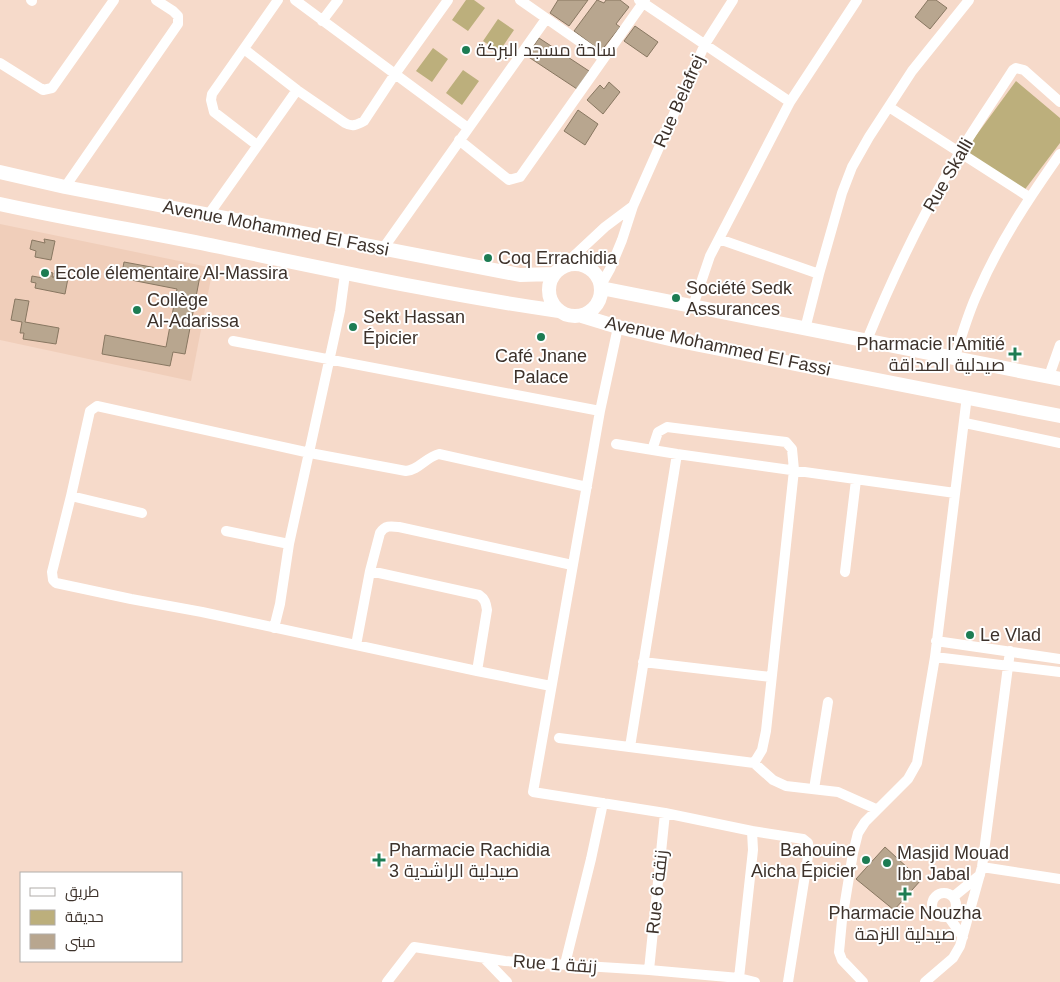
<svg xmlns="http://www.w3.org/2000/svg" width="1060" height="982" font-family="Arial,Cairo,sans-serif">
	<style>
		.built { fill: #f0ceba }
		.green { fill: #bcaf7c }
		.building { fill: #b8a68f; stroke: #887761 }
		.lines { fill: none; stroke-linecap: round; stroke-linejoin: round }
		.minor { stroke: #fff; stroke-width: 10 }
		.secondary { stroke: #fff; stroke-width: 14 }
		.poi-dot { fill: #1d7c53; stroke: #fff; stroke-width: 2 }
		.labels { text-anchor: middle; stroke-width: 4; stroke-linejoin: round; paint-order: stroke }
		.poi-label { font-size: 18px; fill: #3d322b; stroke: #fff; text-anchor: start }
		.street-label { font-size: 18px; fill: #3d322b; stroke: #fff }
	</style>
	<rect width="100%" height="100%" fill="#f6daca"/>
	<path class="built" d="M0,224L213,268L191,381L0,340Z"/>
	<path class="green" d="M466,0H474L485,8L468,31L452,20Z
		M498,19L514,30L499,52L483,41Z
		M433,48L448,59L432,82L416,71Z
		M463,70L479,81L462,105L446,93Z
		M1016,81L1060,118V143L1023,192L964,152Z"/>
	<path class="building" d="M558,0H588L569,26L550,13Z
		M597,0L604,3L606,0H620L629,7L616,24L620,27L601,51L574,31Z
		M928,0H936L947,8L930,29L915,17Z
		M635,26L658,42L647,57L624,41Z
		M539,38L589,71L577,89L527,56Z
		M609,82L620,92L603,114L587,100L600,85L604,89Z
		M578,110L598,124L585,145L564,131Z
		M44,239L55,241L51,260L35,257L36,251L30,249L32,240L45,243Z
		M124,262L200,276L185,354L173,352L170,366L102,354L105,335L166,347L177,289L121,278Z
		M55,270L69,273L65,294L35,288L36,283L31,282L32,276L43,278L45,271L53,273L52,277H54Z
		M15,299L29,301L25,322L59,328L56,344L23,339L24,333H20L22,322L11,320Z
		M885,847L921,880L894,910L856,879Z"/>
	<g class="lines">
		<path class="minor" d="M31,0L32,1
			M295,0L468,128
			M520,0L603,58
			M639,0L790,102
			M322,21L338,0
			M244,49L297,90L345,123C352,127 357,125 364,121L395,74L448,0
			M0,63L43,90L52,88L114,0
			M889,107L1029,197
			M459,140L509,180L520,177L645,0
			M257,145L214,112L211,100L212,94L278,0
			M65,187L178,24V16L173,11L156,0
			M209,214L297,90
			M719,239L819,274
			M382,250L546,19
			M561,268L605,227L633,206
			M601,285L610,269L622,240L633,206L705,44L733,0
			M693,306L710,256L790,102L857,0
			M618,327L600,411L533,792L665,813L752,831L753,850L739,978
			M805,329L819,274L842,193L852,167L869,137L912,71L969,0
			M867,340C891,281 918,224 950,169C969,135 992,103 1013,70L1016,68L1024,70L1060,102
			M233,341L600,411
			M955,357C962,335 968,313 978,292C999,243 1029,198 1060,154
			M1049,376L1060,345
			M965,423L1060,443
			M616,444L677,454L955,493
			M652,450L658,432L667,427L786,442L792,449L794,470L766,731L762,750L754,763
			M71,496L142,513
			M226,531L289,544
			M370,571L479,595C485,599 486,603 487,610L477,671
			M845,572L856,480
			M274,628L280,604L289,544L340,311L345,274
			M936,641L1060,659
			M356,645L370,571L380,533C385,525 391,526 399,527L572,565
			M935,657L1060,672
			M643,662L771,677
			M551,686L477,671L202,612L131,599L56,583L53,580L52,572L71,496L90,411L97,406L310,453L406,471C419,470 426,457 439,454L587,487
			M559,738L754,763L773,780L786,786L838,792L876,809
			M630,747L677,454
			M814,789L828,702
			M752,831L803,839L808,843L809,850L788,982
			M982,867L1060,879
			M932 905a12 12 0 1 1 24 0a12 12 0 1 1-24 0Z
			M953,897L980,875
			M948,916L963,937
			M484,958L507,982
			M565,964L591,859L603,803
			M649,970L665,813
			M387,982L414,947L505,961L649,970L739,978L755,982
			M863,982L842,960L839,952L842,920L853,853L858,833L865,822L908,779L917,763L935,657L967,396
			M925,982L953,958L960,946L982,867L1010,651"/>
		<path class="secondary" d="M0,172L65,187L520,275L554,274
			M0,204C73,220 146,232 220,247C332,270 445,295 559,311
			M549 290a26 26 0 1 1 52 0a26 26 0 1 1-52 0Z
			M601,288L1060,379
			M582,316L618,327L674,340L1060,416"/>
	</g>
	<g class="poi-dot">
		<circle cx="466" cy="50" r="5"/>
		<circle cx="488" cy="258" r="5"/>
		<circle cx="45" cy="273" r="5"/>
		<circle cx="676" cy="298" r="5"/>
		<circle cx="137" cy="310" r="5"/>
		<circle cx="353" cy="327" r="5"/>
		<circle cx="541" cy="337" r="5"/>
		<path d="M1012.5 346.5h5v5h5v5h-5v5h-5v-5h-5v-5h5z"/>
		<circle cx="970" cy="635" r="5"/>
		<path d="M376.5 852.5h5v5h5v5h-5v5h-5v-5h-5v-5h5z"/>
		<circle cx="866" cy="860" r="5"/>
		<circle cx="887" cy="863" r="5"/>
		<path d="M902.5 886.5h5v5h5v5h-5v5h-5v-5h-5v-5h5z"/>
	</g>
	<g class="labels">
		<g class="poi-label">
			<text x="476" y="56">ساحة مسجد البركة</text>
			<text x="498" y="264">Coq Errachidia</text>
			<text x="55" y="279">Ecole élementaire Al-Massira</text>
			<text x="686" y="294">Société Sedk<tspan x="686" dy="21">Assurances</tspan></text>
			<text x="147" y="306">Collège<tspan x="147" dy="21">Al-Adarissa</tspan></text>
			<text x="363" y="323">Sekt Hassan<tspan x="363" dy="21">Épicier</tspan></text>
			<text x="1005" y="350" text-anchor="end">Pharmacie l'Amitié<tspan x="1005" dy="21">صيدلية الصداقة</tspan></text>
			<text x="541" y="362" text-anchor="middle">Café Jnane<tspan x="541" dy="21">Palace</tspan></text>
			<text x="980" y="641">Le Vlad</text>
			<text x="389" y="856">Pharmacie Rachidia<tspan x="389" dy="21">3 صيدلية الراشدية</tspan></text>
			<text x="856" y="856" text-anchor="end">Bahouine<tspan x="856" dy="21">Aicha Épicier</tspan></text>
			<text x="897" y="859">Masjid Mouad<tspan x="897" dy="21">Ibn Jabal</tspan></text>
			<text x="905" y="919" text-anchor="middle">Pharmacie Nouzha<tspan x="905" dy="21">صيدلية النزهة</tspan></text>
		</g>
		<g class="street-label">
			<text transform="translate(679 101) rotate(-66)" y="6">Rue Belafrej</text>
			<text transform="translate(948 175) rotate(-60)" y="6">Rue Skalli</text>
			<text transform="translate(276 228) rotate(11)" y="6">Avenue Mohammed El Fassi</text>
			<text transform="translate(718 346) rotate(12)" y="6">Avenue Mohammed El Fassi</text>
			<text transform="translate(657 892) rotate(-84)" y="6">Rue 6 زنقة</text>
			<text transform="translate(555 964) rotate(4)" y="6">Rue 1 زنقة</text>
		</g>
	</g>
	<rect x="20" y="872" width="162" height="90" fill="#ffffff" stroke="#b1adaa"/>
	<rect x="30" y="888" width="25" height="8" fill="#ffffff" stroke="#b1adaa"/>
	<text x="65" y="897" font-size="15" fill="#3d322b">طريق</text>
	<rect x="30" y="910" width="25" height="15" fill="#bcaf7c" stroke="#b1adaa"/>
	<text x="65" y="922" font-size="15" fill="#3d322b">حديقة</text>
	<rect x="30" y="934" width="25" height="15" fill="#b8a68f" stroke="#b1adaa"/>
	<text x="65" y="947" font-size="15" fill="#3d322b">مبنى</text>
</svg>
